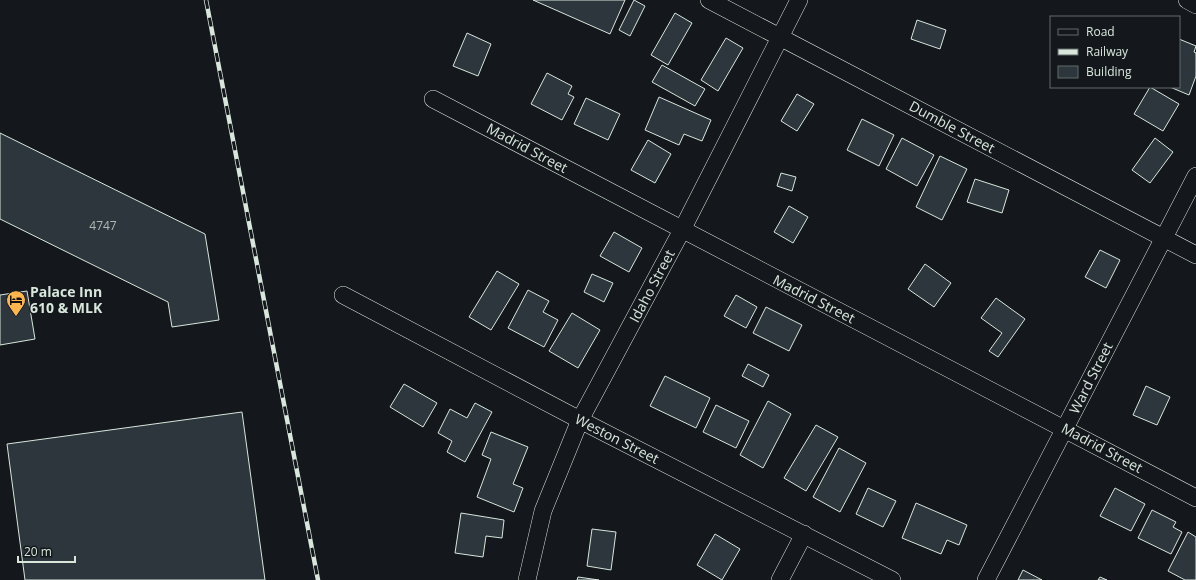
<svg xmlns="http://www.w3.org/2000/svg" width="1196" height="580" font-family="'Open Sans',sans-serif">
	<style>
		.building { fill: #2c363c; stroke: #d8e6dc }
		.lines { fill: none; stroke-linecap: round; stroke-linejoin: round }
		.minor-casing { stroke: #d8e6dc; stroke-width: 18 }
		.minor { stroke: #14181c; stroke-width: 17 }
		.rail-casing { stroke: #d8e6dc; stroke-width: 4.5 }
		.rail { stroke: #14181c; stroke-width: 3; stroke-dasharray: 9; stroke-linecap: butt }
		.labels { text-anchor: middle; stroke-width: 3; stroke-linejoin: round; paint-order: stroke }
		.number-label { font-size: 12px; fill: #adbab4 }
		.street-label { font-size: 14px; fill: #d8e6dc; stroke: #14181c }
		.poi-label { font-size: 14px; font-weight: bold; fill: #d8e6dc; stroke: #14181c; text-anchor: start }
	</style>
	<rect width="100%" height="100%" fill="#14181c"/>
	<path class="building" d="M533,0H625L610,34Z
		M634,0L645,6L630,36L619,30Z
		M675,13L692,23L668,65L651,55Z
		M917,20L946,30L940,49L911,39Z
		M467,33L491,44L478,76L453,66Z
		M726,38L743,48L718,91L701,80Z
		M1179,39L1196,46L1194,52L1196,53V76L1189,95L1170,87H1179Z
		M662,65L705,89L695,106L652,82Z
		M547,73L572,86L568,94L574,97L562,120L531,104Z
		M1150,87L1179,104L1163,131L1134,114Z
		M797,94L814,104L797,131L781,121Z
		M659,97L711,120L702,141L684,134L679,145L645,130Z
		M586,98L620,114L608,140L574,124Z
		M862,119L894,135L879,166L847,150Z
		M0,133L205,234L219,320L172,327L168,302L0,219Z
		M902,138L934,155L917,186L886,169Z
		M1155,138L1173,152L1150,183L1132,170Z
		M648,140L671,154L655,183L631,170Z
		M940,156L967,169L942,220L916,207Z
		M781,173L796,177L792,191L777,186Z
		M975,179L1009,190L1002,213L967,202Z
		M789,206L808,217L793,243L774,232Z
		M614,232L642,248L629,272L600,256Z
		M1100,250L1120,260L1106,288L1085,277Z
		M925,264L951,283L934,307L908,289Z
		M497,271L519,284L491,330L469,317Z
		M592,274L613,283L604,302L584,292Z
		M528,290L549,301L543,312L558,320L544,347L508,328Z
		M27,291L35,339L0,345V295Z
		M736,295L757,307L746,328L724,316Z
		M996,298L1025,319L998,357L989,351L1002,333L981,318Z
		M766,307L802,325L789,351L753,333Z
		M572,313L600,330L578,368L549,351Z
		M748,364L769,375L763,387L742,376Z
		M665,376L710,398L696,428L650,406Z
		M404,384L437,403L423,427L390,407Z
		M1146,386L1170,397L1157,425L1133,415Z
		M768,401L791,414L763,468L740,455Z
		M475,403L492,412L465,462L447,452L452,441L438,433L450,409L467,418Z
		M716,405L749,421L736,448L703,432Z
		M242,412L265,580H25L7,444Z
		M816,425L838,437L806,491L784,478Z
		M491,432L528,447L513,484L523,488L514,512L477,497L491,459L482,455Z
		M839,448L866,463L840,512L813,497Z
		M868,488L896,501L883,527L856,514Z
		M1115,488L1145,504L1131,531L1100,516Z
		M916,503L967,525L959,545L947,540L941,554L902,538Z
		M1152,510L1176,522L1173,527L1182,532L1171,554L1138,538Z
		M461,513L504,520L502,538L486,536L483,557L455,553Z
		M592,529L616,532L611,570L587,566Z
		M1188,532L1196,537V580H1185L1168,571Z
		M715,534L740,549L722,580L697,565Z
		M1023,570L1042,580H1018Z
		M578,577L599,580H577Z
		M1100,577L1107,580H1098Z"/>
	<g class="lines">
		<g class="minor-casing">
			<path id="minor" d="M709,0L1196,255
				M1187,0L1196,5
				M433,99L1196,498
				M343,295L580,420L892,580
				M527,580L543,511L580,420L682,230L799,0
				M780,580L804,534
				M986,580L1196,176"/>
		</g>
		<use href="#minor" class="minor"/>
		<g class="rail-casing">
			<path id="rail" d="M206,0L318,580"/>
		</g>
		<use href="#rail" class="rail"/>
	</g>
	<defs>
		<g id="hotel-pin" transform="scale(1)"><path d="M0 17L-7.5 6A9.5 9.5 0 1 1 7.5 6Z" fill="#ffb74d" stroke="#14181c"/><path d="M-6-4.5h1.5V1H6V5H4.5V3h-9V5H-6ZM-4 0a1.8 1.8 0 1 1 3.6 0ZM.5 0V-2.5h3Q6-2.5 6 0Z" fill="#111"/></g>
	</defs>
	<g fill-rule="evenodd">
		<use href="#hotel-pin" x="16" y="300"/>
	</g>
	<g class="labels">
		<g class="number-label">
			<text x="103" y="230">4747</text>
		</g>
		<g class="street-label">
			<text transform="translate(952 127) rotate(28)" y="5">Dumble Street</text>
			<text transform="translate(527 148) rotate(28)" y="5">Madrid Street</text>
			<text transform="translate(652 286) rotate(-62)" y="5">Idaho Street</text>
			<text transform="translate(814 299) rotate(27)" y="5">Madrid Street</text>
			<text transform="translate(1091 378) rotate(-63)" y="5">Ward Street</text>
			<text transform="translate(617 439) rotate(27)" y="5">Weston Street</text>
			<text transform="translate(1102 448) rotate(28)" y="5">Madrid Street</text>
		</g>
		<g class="poi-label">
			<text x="30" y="297">Palace Inn<tspan x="30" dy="16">610 &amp; MLK</tspan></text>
		</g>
	</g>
	<rect x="1050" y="16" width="130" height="72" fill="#14181c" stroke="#626a69"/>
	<rect x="1058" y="29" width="20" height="6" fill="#14181c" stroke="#626a69"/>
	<text x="1086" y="36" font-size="12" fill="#d8e6dc">Road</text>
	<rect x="1058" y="49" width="20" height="6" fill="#d8e6dc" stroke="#626a69"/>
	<text x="1086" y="56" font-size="12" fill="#d8e6dc">Railway</text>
	<rect x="1058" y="66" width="20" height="12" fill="#2c363c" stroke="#626a69"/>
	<text x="1086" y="76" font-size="12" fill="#d8e6dc">Building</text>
	<path d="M18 556v6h57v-6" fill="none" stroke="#d8e6dc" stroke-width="2"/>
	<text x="24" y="556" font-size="12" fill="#d8e6dc" stroke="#14181c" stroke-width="3" paint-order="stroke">20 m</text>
</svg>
